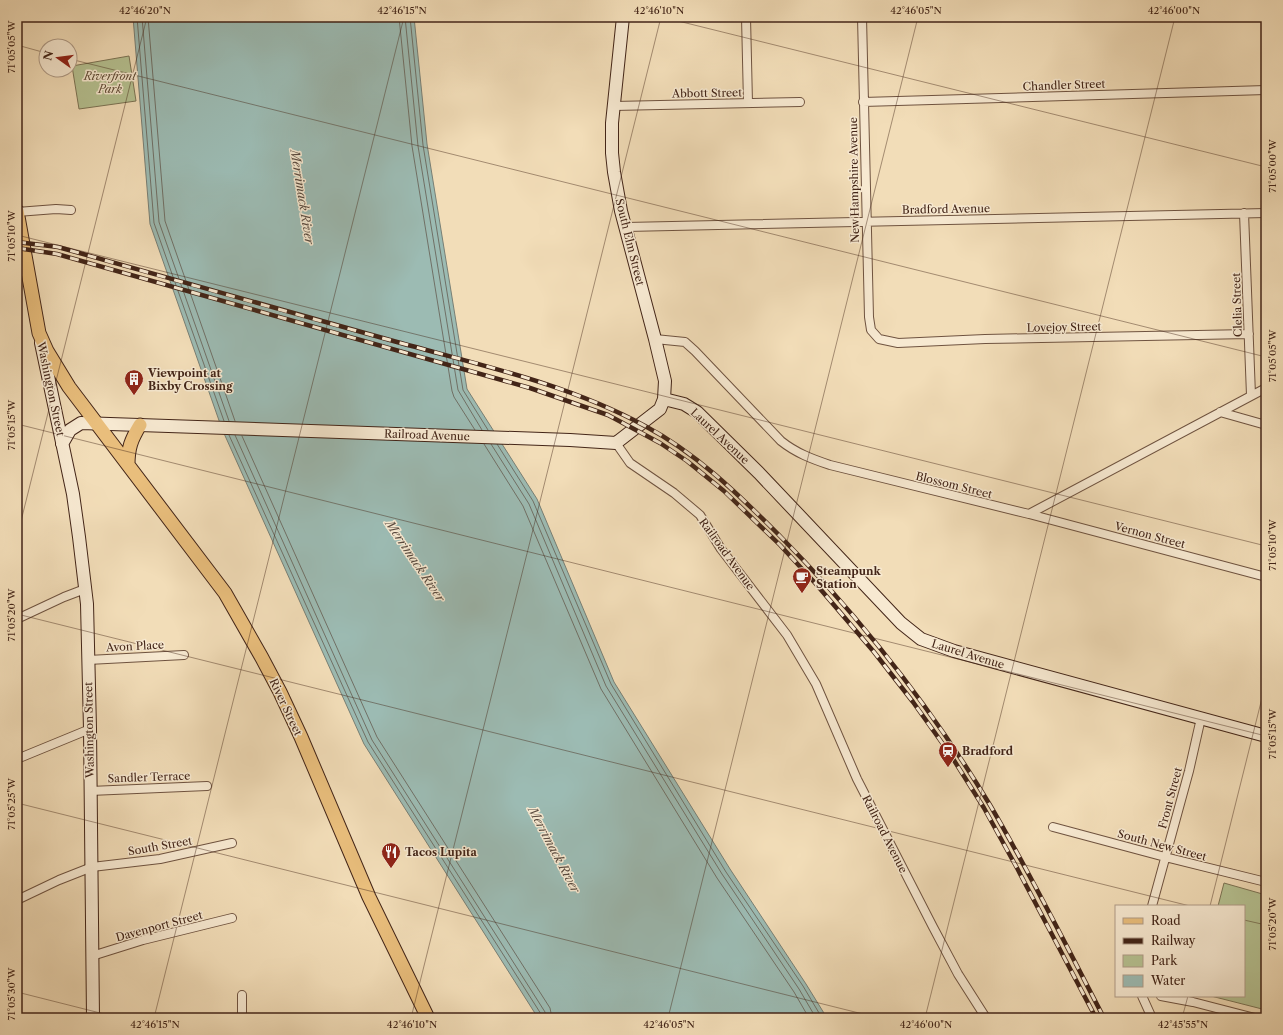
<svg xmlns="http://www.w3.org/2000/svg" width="1283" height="1035" font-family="'Libre Caslon Text',serif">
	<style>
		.green { fill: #b6c292; stroke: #7c7455 }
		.water { fill: #9cbbb3; stroke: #787f75 }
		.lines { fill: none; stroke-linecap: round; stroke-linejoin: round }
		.shore { stroke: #707066; stroke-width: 1 }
		.street-casing { stroke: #6f5340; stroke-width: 10 }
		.secondary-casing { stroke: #432518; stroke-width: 14 }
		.primary-casing { stroke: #432518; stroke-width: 15 }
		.street { stroke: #f7e9d1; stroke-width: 8 }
		.secondary { stroke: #f7e9d1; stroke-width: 12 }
		.primary { stroke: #e9be7c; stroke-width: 13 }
		.rail-casing { stroke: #432518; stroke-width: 4.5 }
		.rail { stroke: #f7e9d1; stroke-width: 3; stroke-dasharray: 9; stroke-linecap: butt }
		.ticks { fill: none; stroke: #432518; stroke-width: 1; stroke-opacity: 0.45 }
		.labels { text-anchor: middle; stroke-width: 3; stroke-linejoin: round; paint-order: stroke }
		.park-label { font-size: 11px; font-style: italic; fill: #604c36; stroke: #f7e9d1 }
		.street-label { font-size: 11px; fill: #432518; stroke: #f7e9d1 }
		.poi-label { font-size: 11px; font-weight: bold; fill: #432518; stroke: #f7e9d1; text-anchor: start }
		.water-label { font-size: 12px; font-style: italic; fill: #594a3f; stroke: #f7e9d1 }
		.neatline { fill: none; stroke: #432518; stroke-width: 1.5 }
		.ticks-label { font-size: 10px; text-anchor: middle; fill: #432518 }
	</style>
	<rect width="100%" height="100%" fill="#f2ddb8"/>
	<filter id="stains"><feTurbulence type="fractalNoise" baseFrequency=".005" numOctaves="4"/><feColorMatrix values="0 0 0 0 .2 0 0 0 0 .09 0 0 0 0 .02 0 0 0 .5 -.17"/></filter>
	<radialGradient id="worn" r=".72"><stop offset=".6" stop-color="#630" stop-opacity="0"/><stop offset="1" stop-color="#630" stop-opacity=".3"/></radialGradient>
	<path class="green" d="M129,56L136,101L79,109L72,66Z
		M1224,883L1266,895V1010L1211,996H1244V906H1218Z"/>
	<path class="water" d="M133,17H414L427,144L467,389L537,499L614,682L730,869L806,984L827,1018H538L364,744L222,429L150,224Z"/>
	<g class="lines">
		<path class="shore" d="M137,17L154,223L224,421
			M142,17L159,222L229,421
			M148,17L165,221L235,421
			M399,17L412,146L452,391L454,397L475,430
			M405,17L418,146L458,390L482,430
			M410,17L423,145L463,390L488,430
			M229,435L368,742L541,1014V1018
			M235,435L372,740L545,1012L546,1018
			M242,436L377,737L550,1008L552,1018
			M484,444L523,506L601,689L717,878L794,992L809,1018
			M491,444L529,504L606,686L722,874L799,989L816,1018
			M497,444L533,501L611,684L726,872L803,986L822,1018"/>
		<g class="street-casing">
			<path id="street" d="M746,17L748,103
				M862,17L869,317L871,330L879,339L898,343L985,339L1249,334
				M863,102L1266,90
				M614,106L800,102
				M17,212L56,209L71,210
				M1244,213L1251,395
				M626,227L1266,213
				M655,339L685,342L695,351L781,441C796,453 812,459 830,465L1029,514L1266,388
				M1220,412L1266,425
				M616,443L630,463L674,493L700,515L721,549L787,635L816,684L857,779L933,927L958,974L986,1018
				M1029,514L1266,577
				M17,619L64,597L85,589
				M88,660L184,655
				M17,759L90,729
				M90,791L207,786
				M1053,827L1165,857L1266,882
				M17,900L59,880L92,867L160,859L232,843
				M1152,906L1189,771L1201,718
				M92,956L143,940L232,918
				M242,995V1018
				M1142,996L1152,1018
				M1161,996L1193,1002L1255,1018"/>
		</g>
		<g class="secondary-casing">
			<path id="secondary" d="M41,343L73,494L79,537L87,604L90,729L93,1018
				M664,399L684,404L697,412L759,473L901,623L921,639L954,651L1266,736
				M62,444L70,430L81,423L570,440L616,443L660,409L664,399L665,381L655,339L621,211L614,172L612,153V123L623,17"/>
		</g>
		<g class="primary-casing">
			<path id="primary" d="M17,211L39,333L47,351L69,387L225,593L262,658L280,692L301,737L369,897L428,1018
				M128,465C128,448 131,440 140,425"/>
		</g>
		<use href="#street" class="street"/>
		<use href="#secondary" class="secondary"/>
		<use href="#primary" class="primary"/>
		<g class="rail-casing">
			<path id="rail" d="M17,242L58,247C171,279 284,311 397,342C480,365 568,384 645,426C696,453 737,493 778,534C859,616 931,707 990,805C1031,875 1067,947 1104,1018
				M17,248L57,254L530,388L608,415L660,443L687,461L724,491L780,545L816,584L874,652L913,702L950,754L984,808L1017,868L1096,1018"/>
		</g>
		<use href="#rail" class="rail"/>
	</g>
	<path class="ticks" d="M662,17L1266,167M17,45L46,53M70,59L1266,357M17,235L1266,546M17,424L1266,736M17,537L147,17M17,614L1190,906M17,803L879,1018M1210,906L1266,682M1244,920L1266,925M17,992L120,1018M154,1018L404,17M411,1018L661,17M668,1018L918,17M925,1018L1175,17M1182,1018L1188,996"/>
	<defs>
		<g id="building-pin" transform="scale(1)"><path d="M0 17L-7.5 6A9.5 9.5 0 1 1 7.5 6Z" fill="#8f2418" stroke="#f7e9d1"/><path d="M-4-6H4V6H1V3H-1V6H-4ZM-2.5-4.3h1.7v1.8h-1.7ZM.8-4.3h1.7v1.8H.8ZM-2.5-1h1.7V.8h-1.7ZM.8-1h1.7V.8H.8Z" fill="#fff"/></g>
		<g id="cafe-pin" transform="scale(1)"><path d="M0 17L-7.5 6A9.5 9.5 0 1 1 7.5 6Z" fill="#8f2418" stroke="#f7e9d1"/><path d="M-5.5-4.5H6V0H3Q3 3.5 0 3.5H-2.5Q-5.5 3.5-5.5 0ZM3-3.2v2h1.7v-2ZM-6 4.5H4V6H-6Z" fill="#fff"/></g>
		<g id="station-pin" transform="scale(1)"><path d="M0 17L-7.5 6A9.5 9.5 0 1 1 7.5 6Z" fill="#8f2418" stroke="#f7e9d1"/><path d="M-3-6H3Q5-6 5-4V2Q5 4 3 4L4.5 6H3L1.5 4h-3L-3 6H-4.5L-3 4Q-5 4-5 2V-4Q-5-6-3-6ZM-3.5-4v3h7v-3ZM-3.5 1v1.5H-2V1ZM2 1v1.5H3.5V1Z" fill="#fff"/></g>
		<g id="restaurant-pin" transform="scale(1)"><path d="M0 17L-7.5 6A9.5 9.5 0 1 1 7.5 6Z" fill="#8f2418" stroke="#f7e9d1"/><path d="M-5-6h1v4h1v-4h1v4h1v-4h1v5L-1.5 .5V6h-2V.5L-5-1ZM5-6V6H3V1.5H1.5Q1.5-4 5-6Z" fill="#fff"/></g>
	</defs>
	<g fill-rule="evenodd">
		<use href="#building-pin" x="134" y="379"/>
		<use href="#cafe-pin" x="802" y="577"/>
		<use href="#station-pin" x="948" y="751"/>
		<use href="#restaurant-pin" x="391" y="852"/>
	</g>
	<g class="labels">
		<g class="park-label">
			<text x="110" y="80">Riverfront<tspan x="110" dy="13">Park</tspan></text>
		</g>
		<g class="street-label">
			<text transform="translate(1064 85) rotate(-2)" y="4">Chandler Street</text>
			<text transform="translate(707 93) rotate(-1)" y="4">Abbott Street</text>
			<text transform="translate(854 180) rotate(-91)" y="4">New Hampshire Avenue</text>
			<text transform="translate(946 209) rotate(-1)" y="4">Bradford Avenue</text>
			<text transform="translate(630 242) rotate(76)" y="4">South Elm Street</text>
			<text transform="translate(1237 305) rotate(-92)" y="4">Clelia Street</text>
			<text transform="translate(1064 327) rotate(-1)" y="4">Lovejoy Street</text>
			<text transform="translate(51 389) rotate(78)" y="4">Washington Street</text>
			<text transform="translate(427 435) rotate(2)" y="4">Railroad Avenue</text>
			<text transform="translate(720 436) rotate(43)" y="4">Laurel Avenue</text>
			<text transform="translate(954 485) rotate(14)" y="4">Blossom Street</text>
			<text transform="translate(1150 535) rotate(15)" y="4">Vernon Street</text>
			<text transform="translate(727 554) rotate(54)" y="4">Railroad Avenue</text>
			<text transform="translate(135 646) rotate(-3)" y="4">Avon Place</text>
			<text transform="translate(968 654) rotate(17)" y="4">Laurel Avenue</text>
			<text transform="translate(286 707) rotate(65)" y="4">River Street</text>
			<text transform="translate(89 730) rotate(-91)" y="4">Washington Street</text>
			<text transform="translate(149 777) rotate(-2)" y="4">Sandler Terrace</text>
			<text transform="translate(1170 798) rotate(-75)" y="4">Front Street</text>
			<text transform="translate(885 834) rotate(63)" y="4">Railroad Avenue</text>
			<text transform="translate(1162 845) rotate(15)" y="4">South New Street</text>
			<text transform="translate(160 846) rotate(-10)" y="4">South Street</text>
			<text transform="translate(159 926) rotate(-15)" y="4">Davenport Street</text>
		</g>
		<g class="poi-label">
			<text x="148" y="377">Viewpoint at<tspan x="148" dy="13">Bixby Crossing</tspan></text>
			<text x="816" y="575">Steampunk<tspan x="816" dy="13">Station</tspan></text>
			<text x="962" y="755">Bradford</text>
			<text x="405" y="856">Tacos Lupita</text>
		</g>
		<g class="water-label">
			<text transform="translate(302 197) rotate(81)" y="4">Merrimack River</text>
			<text transform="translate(415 561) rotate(56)" y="4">Merrimack River</text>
			<text transform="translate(554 850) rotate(62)" y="4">Merrimack River</text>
		</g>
	</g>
	<rect width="1283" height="1035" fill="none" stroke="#f2ddb8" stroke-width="44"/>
	<rect x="1115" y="905" width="130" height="92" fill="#f7e9d1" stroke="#af9b87"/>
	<rect x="1123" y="918" width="20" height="6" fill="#e9be7c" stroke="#af9b87"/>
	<text x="1151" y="925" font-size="12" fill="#432518">Road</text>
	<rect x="1123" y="938" width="20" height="6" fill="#432518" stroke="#af9b87"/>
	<text x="1151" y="945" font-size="12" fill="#432518">Railway</text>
	<rect x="1123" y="955" width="20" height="12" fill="#b6c292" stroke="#af9b87"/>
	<text x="1151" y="965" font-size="12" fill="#432518">Park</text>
	<rect x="1123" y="975" width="20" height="12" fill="#9cbbb3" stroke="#af9b87"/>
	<text x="1151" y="985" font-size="12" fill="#432518">Water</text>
	<g transform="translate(58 58) rotate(284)"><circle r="19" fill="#f7e9d1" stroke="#af9b87"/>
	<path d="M0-3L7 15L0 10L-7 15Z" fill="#8f2418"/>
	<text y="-6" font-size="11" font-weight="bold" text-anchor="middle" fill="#432518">N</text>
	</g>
	<rect x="22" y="22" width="1239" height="991" class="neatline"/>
	<g class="ticks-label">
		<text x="145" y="14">42°46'20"N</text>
		<text x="402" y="14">42°46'15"N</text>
		<text x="659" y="14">42°46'10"N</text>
		<text x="916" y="14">42°46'05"N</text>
		<text x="1174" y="14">42°46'00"N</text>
		<text transform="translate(11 47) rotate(-90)" y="4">71°05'05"W</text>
		<text transform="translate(1272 166) rotate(-90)" y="4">71°05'00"W</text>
		<text transform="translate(11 236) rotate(-90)" y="4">71°05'10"W</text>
		<text transform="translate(1272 356) rotate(-90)" y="4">71°05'05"W</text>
		<text transform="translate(11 425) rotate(-90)" y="4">71°05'15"W</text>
		<text transform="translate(1272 545) rotate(-90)" y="4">71°05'10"W</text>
		<text transform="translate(11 615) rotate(-90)" y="4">71°05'20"W</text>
		<text transform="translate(1272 734) rotate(-90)" y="4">71°05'15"W</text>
		<text transform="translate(11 804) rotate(-90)" y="4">71°05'25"W</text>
		<text transform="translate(1272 924) rotate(-90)" y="4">71°05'20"W</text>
		<text transform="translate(11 994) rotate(-90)" y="4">71°05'30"W</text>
		<text x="155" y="1028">42°46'15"N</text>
		<text x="412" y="1028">42°46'10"N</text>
		<text x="669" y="1028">42°46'05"N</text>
		<text x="926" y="1028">42°46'00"N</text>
		<text x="1183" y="1028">42°45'55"N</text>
	</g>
	<rect width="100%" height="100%" filter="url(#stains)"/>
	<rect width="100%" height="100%" fill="url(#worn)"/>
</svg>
